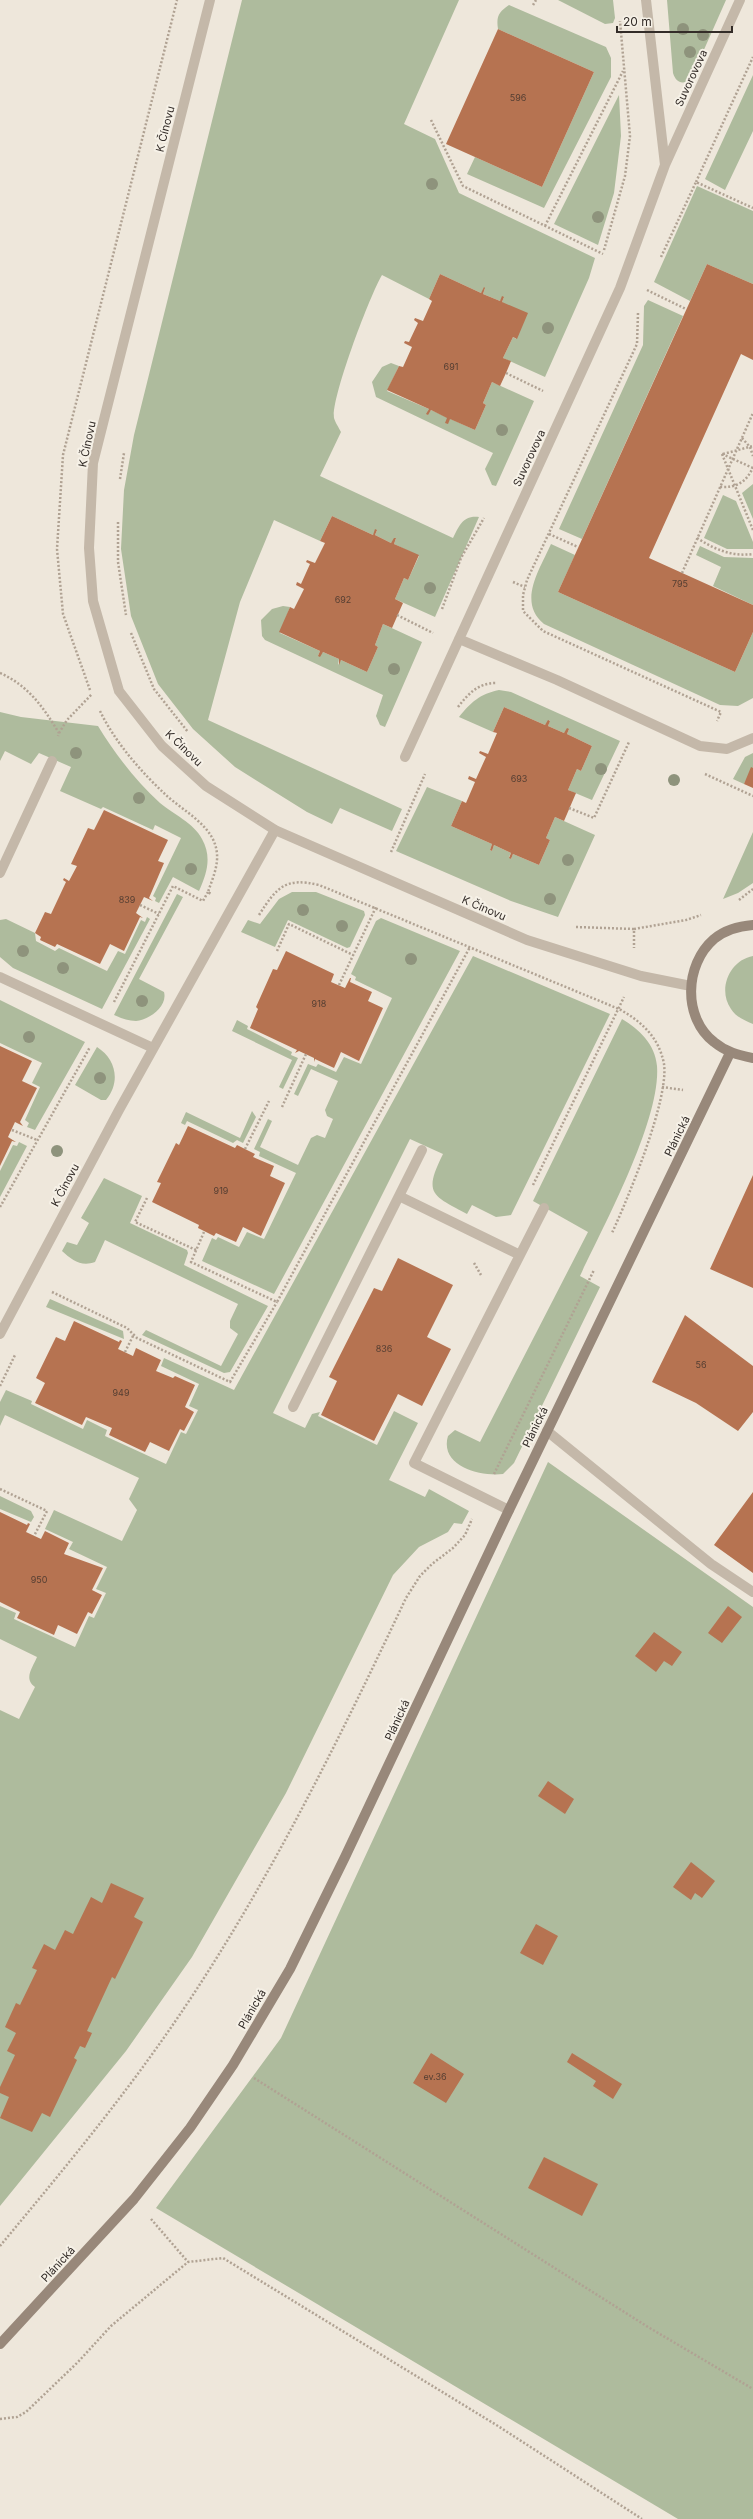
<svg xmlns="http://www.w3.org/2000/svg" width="753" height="2519" font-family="Inter,sans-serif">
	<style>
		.green { fill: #aebb9d }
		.building { fill: #b67351 }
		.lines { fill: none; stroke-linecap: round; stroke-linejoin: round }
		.path { stroke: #b0a293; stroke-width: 2.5; stroke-dasharray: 2 2; stroke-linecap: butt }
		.service { stroke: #c4b8a9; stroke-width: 10 }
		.minor { stroke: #c4b8a9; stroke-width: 10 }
		.tertiary { stroke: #c4b8a9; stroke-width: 10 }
		.secondary { stroke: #98887a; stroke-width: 10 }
		.tree { fill: #8e937c }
		.labels { text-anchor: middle; stroke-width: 4; stroke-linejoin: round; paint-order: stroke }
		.number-label { font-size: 9px; fill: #543e32 }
		.street-label { font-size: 11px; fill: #332c28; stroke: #f6f1e7 }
	</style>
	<rect width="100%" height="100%" fill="#eee7db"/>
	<path class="green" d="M242,0H459L404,124L435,139L459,193L595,258L589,278L545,377L503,358L513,337L516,339L502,302L504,297L500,301L483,294L485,288L481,293L440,274L429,299L382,275C370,295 331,398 334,418C335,422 339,428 341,432L320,476L453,538C459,526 463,515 479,517L435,617L395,599L404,578L408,580L419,556L394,544L396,538L391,543L375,535L377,530L373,535L332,516L320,541L274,520L240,602L208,720L402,809L392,831L340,808L332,824L307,812L235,767L193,729L158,684L131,616L121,549L124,490L134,435Z
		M558,0H613L615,18L613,23L605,24Z
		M667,0H726L691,79C683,85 676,83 673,73Z
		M509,5L606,47L611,58V77L544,208L467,174L475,157L542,187L594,72L498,29C496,16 499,12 509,5Z
		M753,75V131L725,190L705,179Z
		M619,95L621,136L614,193L598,245L554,224Z
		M697,186L753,211V284L707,264L690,301L654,282Z
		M648,300L683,316L582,539L559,529L643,345L644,306Z
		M391,363L399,366L387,391L429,409L427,415L431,410L475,430L486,405L483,403L492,382L534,401L496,486L492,485L485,469L493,453L376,397L372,382L382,367Z
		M753,484V519L742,493Z
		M723,495L736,501L753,542V549H727L704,538Z
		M551,544L575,555L558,592L735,672L753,632V698L738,706L720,705L544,624C517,602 540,569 551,544Z
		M700,546L724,557L753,558V605L713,586L721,567L696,555Z
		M283,606L290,607L280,633L320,651L318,656L323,652L339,659L338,665L341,660L367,672L378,647L375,645L383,624L422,642L385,727L380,725L376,716L383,695L265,640L262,636L261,620L272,609Z
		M499,690L511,692L620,741L592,800L568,790L577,769L581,771L592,746L567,734L569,729L564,733L548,726L550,720L545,725L504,707L493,732L459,717C471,702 480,694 499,690Z
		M0,712L21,717L98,726C115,754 136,781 160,803C173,814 194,823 202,839C212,857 207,873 199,891L173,877L159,903L155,901L156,898L153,896L181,838L155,825L153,830L103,807L101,809L60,791L71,767L39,753L31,764L5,751L0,761Z
		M753,753V768L744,784L733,779L745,757Z
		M427,787L462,801L451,826L492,844L490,850L492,851L494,845L511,853L509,857L511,859L513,854L539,865L550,840L546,838L555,817L595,835L558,917L511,901L396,851Z
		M753,832V883L738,893L723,899Z
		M292,892H316L364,911L365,915L350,947L347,948L288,920L275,947L241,932L248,920L260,924L279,899Z
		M177,894L183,897L139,979L164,992C168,1007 148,1020 136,1021C128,1021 121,1018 114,1015Z
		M147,917L150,919L102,1009L13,968L0,957V920L6,919L35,933L36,941L55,951L59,948L107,971L118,951L125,954L141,920L145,922Z
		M381,918L460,951L274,1294L202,1261L212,1238L216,1240L218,1237L239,1247L247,1232L264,1239L296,1173L259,1156L260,1152L254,1149L268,1119L272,1121L260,1147L298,1165L311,1138L317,1135L325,1138L333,1119L327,1116L325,1110L338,1081L311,1069L298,1096L294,1094L308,1064L316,1067L318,1064L336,1072L344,1057L361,1064L392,998L355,980L356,977L351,974L376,921Z
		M473,956L610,1014L511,1215L496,1217L472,1205L467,1214C432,1195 423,1194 443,1154L410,1139L273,1413L305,1428L312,1414L320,1412L318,1416L377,1445L394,1411L418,1423L389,1480L425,1497L429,1489L469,1511L462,1524L454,1523L448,1532L419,1547L393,1575L286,1793L192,1957L126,2051L0,2206V1710L19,1719L35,1687C23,1679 33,1667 37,1657L0,1639V1606L16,1613L14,1619L75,1647L89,1616L94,1618L106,1593L96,1589L107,1567L69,1549L73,1542L45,1529L54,1510L122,1541L137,1510L129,1499L139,1478L5,1415L0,1426V1402L6,1390L32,1401L31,1404L83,1429L87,1420L107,1430L105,1436L166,1464L181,1432L186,1434L198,1410L189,1406L199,1384L161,1366L164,1358L234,1390Z
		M753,956V1024C744,1020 736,1017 731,1009C717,989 730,960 753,956Z
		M0,1000L85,1042L35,1130L27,1127L29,1123L25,1120L40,1087L32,1083L42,1063L0,1043Z
		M622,1019C639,1029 655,1044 657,1066C661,1120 604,1225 580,1276L600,1287L514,1463L503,1474C481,1477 439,1466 448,1436L455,1430L480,1442L588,1232L533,1201Z
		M237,1020L248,1026L247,1029L292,1052L291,1055L298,1058L283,1089L279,1087L292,1060L232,1031Z
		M97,1047C116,1059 121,1082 106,1100H101L75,1085Z
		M252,1111L256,1117L243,1143L237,1140L233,1143L187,1121L185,1125L181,1123L186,1112L240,1138Z
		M19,1142L27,1146L0,1197V1171L13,1145L17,1146Z
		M104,1178L142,1196L130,1223L187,1250L188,1253L184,1265L268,1306L230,1372L224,1373L142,1335L146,1330L221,1366L238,1334L230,1328V1321L238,1304L105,1240L95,1262C81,1267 72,1260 62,1251L67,1242L77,1245L89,1223L81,1218Z
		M50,1299L123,1331L124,1339L46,1307Z
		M548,1462L753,1607V2519H678L156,2208L281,2038Z
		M0,1496L31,1511L34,1517L31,1522L0,1509Z"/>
	<path class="building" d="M498,29L594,72L542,187L446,144Z
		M707,264L753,284V360L741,354L649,558L753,605V632L735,672L558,592Z
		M440,274L481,293L484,287L485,288L483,294L500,301L502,296L504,297L502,302L528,313L517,339L513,337L503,358L511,361L506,373L500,386L492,382L483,403L486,405L475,430L450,419L448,424L445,423L447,418L431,410L428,415L426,414L429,409L387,390L399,366L403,367L412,347L404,343L405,341L409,342L418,323L414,320L415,318L423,321L432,301L429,299Z
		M332,516L373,535L375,529L377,530L375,535L391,543L394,538H396L394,544L419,555L408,580L404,578L395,599L403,603L392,628L383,624L375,645L378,647L367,672L341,660L339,665V659L323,652L320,657L318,656L320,651L279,632L290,607L294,609L304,589L296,585L297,582L301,584L310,564L306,562L307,560L315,563L325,543L320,541Z
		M504,707L545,725L548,720L550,721L548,726L564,733L567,728L569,729L567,734L592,746L581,771L577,769L568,790L576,793L564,821L555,817L546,838L550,840L539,865L513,854L511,859L509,858L511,853L494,845L492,851L490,850L492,844L451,826L462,801L466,803L475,782L468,779L469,776L476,779L486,757L479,753L480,751L488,754L497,733L493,732Z
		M751,767L753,768V788L744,784Z
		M104,810L168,840L158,861L164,863L149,898L153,901L144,897L136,913L143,918L140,917L124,951L110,944L100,964L57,944L55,947L40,940L41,937L35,933L45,912L51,914L66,882L63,880L64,878L69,881L77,866L71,864L88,828L94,830Z
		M286,951L334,974L331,982L345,988L350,978H351L350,982L372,992L368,1001L383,1008L359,1061L341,1052L334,1068L315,1059L314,1062V1058L299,1051L295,1053L297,1050L250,1028L258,1009L256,1007L273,969L277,970Z
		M0,1046L32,1061L22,1081L37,1088L20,1122L23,1126L15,1122L8,1137L16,1142L12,1141L0,1166Z
		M188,1126L235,1148L237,1145L255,1154L253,1157L274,1166L270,1176L285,1183L261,1236L243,1227L236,1242L216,1233L214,1236L198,1228L199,1225L152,1202L161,1183L157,1182L176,1143L179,1145Z
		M753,1175V1288L710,1269Z
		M398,1258L453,1285L427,1337L451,1349L422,1406L398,1394L374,1441L321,1415L337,1381L329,1377L374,1288L382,1291Z
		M685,1315L753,1366V1412L738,1431L696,1403L652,1382Z
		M74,1321L119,1342L120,1340L122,1341L118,1349L133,1356L136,1348L161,1360L156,1371L173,1378L175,1376L195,1385L185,1407L194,1412L184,1431L180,1429L169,1451L150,1442L145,1452L109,1435L112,1428L86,1417L82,1425L35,1403L45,1383L36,1378L56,1337L65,1341Z
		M753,1492V1573L714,1545Z
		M0,1512L27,1525L28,1523L30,1524L26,1532L41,1539L45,1531L69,1543L64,1554L103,1568L92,1590L102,1595L92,1614L88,1612L77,1634L58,1625L54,1635L17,1618L20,1612L0,1602Z
		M728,1606L742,1617L722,1643L708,1633Z
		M654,1632L682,1652L672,1666L664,1661L656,1672L635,1656Z
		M548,1781L574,1799L565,1814L538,1796Z
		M691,1862L715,1881L702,1898L695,1893L691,1900L673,1887Z
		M111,1883L144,1898L134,1917L143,1922L115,1979L112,1977L87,2031L92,2033L85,2048L80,2046L74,2058L77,2060L50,2117L42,2113L32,2132L0,2118L9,2097L0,2093V2087L15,2055L7,2051L16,2033L5,2027L16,2003L20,2005L37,1970L32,1968L44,1944L55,1950L65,1930L73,1934L91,1897L102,1903Z
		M536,1924L558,1936L543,1965L520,1953Z
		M431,2053L464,2074L446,2103L413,2083Z
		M572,2053L622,2084L613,2099L593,2086L596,2081L567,2062Z
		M544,2157L598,2184L582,2216L528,2188Z"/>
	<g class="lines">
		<path class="path" d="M533,5L536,0
			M431,120L463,186L603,254
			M696,182L753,57
			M545,226L623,71
			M604,250L625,176L630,136L620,21
			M661,257L696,182L753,208
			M647,290L686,309
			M638,313L637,344L527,580L523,595V611L543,631L721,712L717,721
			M506,373L543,391
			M742,438L750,447L753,456
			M722,454L753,530
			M722,454L753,468
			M723,454L753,446
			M120,479L124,453
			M720,487C736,488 747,482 753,467
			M118,522V562L126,615
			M549,534L578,547
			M697,538C714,549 732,557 753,554
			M682,573L753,413
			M513,582L525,587
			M442,609L461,558L484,518
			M397,615L433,633
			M131,633L154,689L188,732
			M0,673C29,686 43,707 59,733L58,736
			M90,690L63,614L57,549L63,455L177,0
			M458,707C468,694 478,683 496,683
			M100,711C115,742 141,772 166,795C184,812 215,826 217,854C218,867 212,880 208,892L211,894
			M59,733L67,720L92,694
			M705,774L753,796
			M569,808L594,818L629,742
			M391,852L425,774
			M739,900L753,889
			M140,905L159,914
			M259,915C277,887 285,877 319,885L619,1009C641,1021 659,1037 664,1064C669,1100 628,1198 612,1233
			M576,927L634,929V948
			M634,929L686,920L701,915
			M277,951L289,924L353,955
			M339,985L376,907
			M114,1002L173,886L203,901L208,892
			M662,1087L683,1090
			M282,1107L306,1054
			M12,1130L37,1140
			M245,1149L269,1101
			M533,1185L624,997
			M147,1198L135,1222L196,1250
			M0,1207L90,1047
			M204,1232L191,1262L277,1302L470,947
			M474,1263L481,1275
			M52,1292L127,1328L137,1338L230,1382L277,1302
			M125,1352L134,1334
			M0,1386L15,1355
			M494,1474L594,1270
			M0,1489L47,1511L34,1536
			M254,2078L648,2327L753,2389
			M151,2219L188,2262
			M0,2246C54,2181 109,2115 158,2046C257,1907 333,1752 406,1598L420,1576L432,1564L453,1548L465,1535L472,1519
			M0,2419L17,2417L26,2412L78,2362L111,2326L188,2262L223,2258L498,2426L642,2519"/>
		<path class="service" d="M399,1196L422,1150
			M520,1255L544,1208
			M293,1407L399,1196L520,1255L414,1463L509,1510"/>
		<path class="minor" d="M646,0L665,165
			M459,639L557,680L700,746L727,749L753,738
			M405,757L620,288L665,165L740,0
			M0,873L52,761
			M0,977L153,1048
			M0,1334L119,1110L275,830
			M547,1431L711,1564L753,1592"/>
		<path class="tertiary" d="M210,0L93,463L89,548L93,601L119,691L162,746L206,786L275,830L527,940L641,976L691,986"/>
		<path class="secondary" d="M753,925C739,926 725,930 714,939C684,965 683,1018 714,1042C726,1052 738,1055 753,1058
			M0,2344L134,2199L190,2128L233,2065L290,1969L345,1857L509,1510L730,1053"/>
	</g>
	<g class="tree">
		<circle cx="683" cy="29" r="6"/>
		<circle cx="703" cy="35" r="6"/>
		<circle cx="690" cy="52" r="6"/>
		<circle cx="432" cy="184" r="6"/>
		<circle cx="598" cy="217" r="6"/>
		<circle cx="548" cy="328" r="6"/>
		<circle cx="502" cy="430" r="6"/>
		<circle cx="430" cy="588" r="6"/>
		<circle cx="394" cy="669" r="6"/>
		<circle cx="76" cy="753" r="6"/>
		<circle cx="601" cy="769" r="6"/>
		<circle cx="674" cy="780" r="6"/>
		<circle cx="139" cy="798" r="6"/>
		<circle cx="568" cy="860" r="6"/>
		<circle cx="191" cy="869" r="6"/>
		<circle cx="550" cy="899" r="6"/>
		<circle cx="303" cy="910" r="6"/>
		<circle cx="342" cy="926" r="6"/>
		<circle cx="23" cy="951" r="6"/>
		<circle cx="411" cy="959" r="6"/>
		<circle cx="63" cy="968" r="6"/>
		<circle cx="142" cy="1001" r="6"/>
		<circle cx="29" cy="1037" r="6"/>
		<circle cx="100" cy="1078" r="6"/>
		<circle cx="57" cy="1151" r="6"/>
	</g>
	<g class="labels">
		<g class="number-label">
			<text x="518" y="101">596</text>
			<text x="451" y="370">691</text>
			<text x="680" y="587">795</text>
			<text x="343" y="603">692</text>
			<text x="519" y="782">693</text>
			<text x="127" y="903">839</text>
			<text x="319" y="1007">918</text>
			<text x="221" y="1194">919</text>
			<text x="384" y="1352">836</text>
			<text x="701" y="1368">56</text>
			<text x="121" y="1396">949</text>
			<text x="39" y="1583">950</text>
			<text x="435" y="2080">ev.36</text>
		</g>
		<g class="street-label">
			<text transform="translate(691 78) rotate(-65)" y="4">Suvorovova</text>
			<text transform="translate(165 129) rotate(-76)" y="4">K Čínovu</text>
			<text transform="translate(87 444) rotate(-78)" y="4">K Čínovu</text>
			<text transform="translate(529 458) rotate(-65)" y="4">Suvorovova</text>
			<text transform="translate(184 748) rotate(44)" y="4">K Čínovu</text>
			<text transform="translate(484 908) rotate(23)" y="4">K Čínovu</text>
			<text transform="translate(677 1136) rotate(-64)" y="4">Plánická</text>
			<text transform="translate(65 1185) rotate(-62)" y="4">K Čínovu</text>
			<text transform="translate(535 1427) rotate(-64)" y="4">Plánická</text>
			<text transform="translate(397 1720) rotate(-65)" y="4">Plánická</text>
			<text transform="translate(252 2009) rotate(-60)" y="4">Plánická</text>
			<text transform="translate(58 2264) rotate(-47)" y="4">Plánická</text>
		</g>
	</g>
	<path d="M617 26v6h115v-6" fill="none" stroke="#332c28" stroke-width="2"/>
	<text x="623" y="26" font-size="12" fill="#332c28" stroke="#f6f1e7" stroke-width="3" paint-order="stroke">20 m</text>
</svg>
